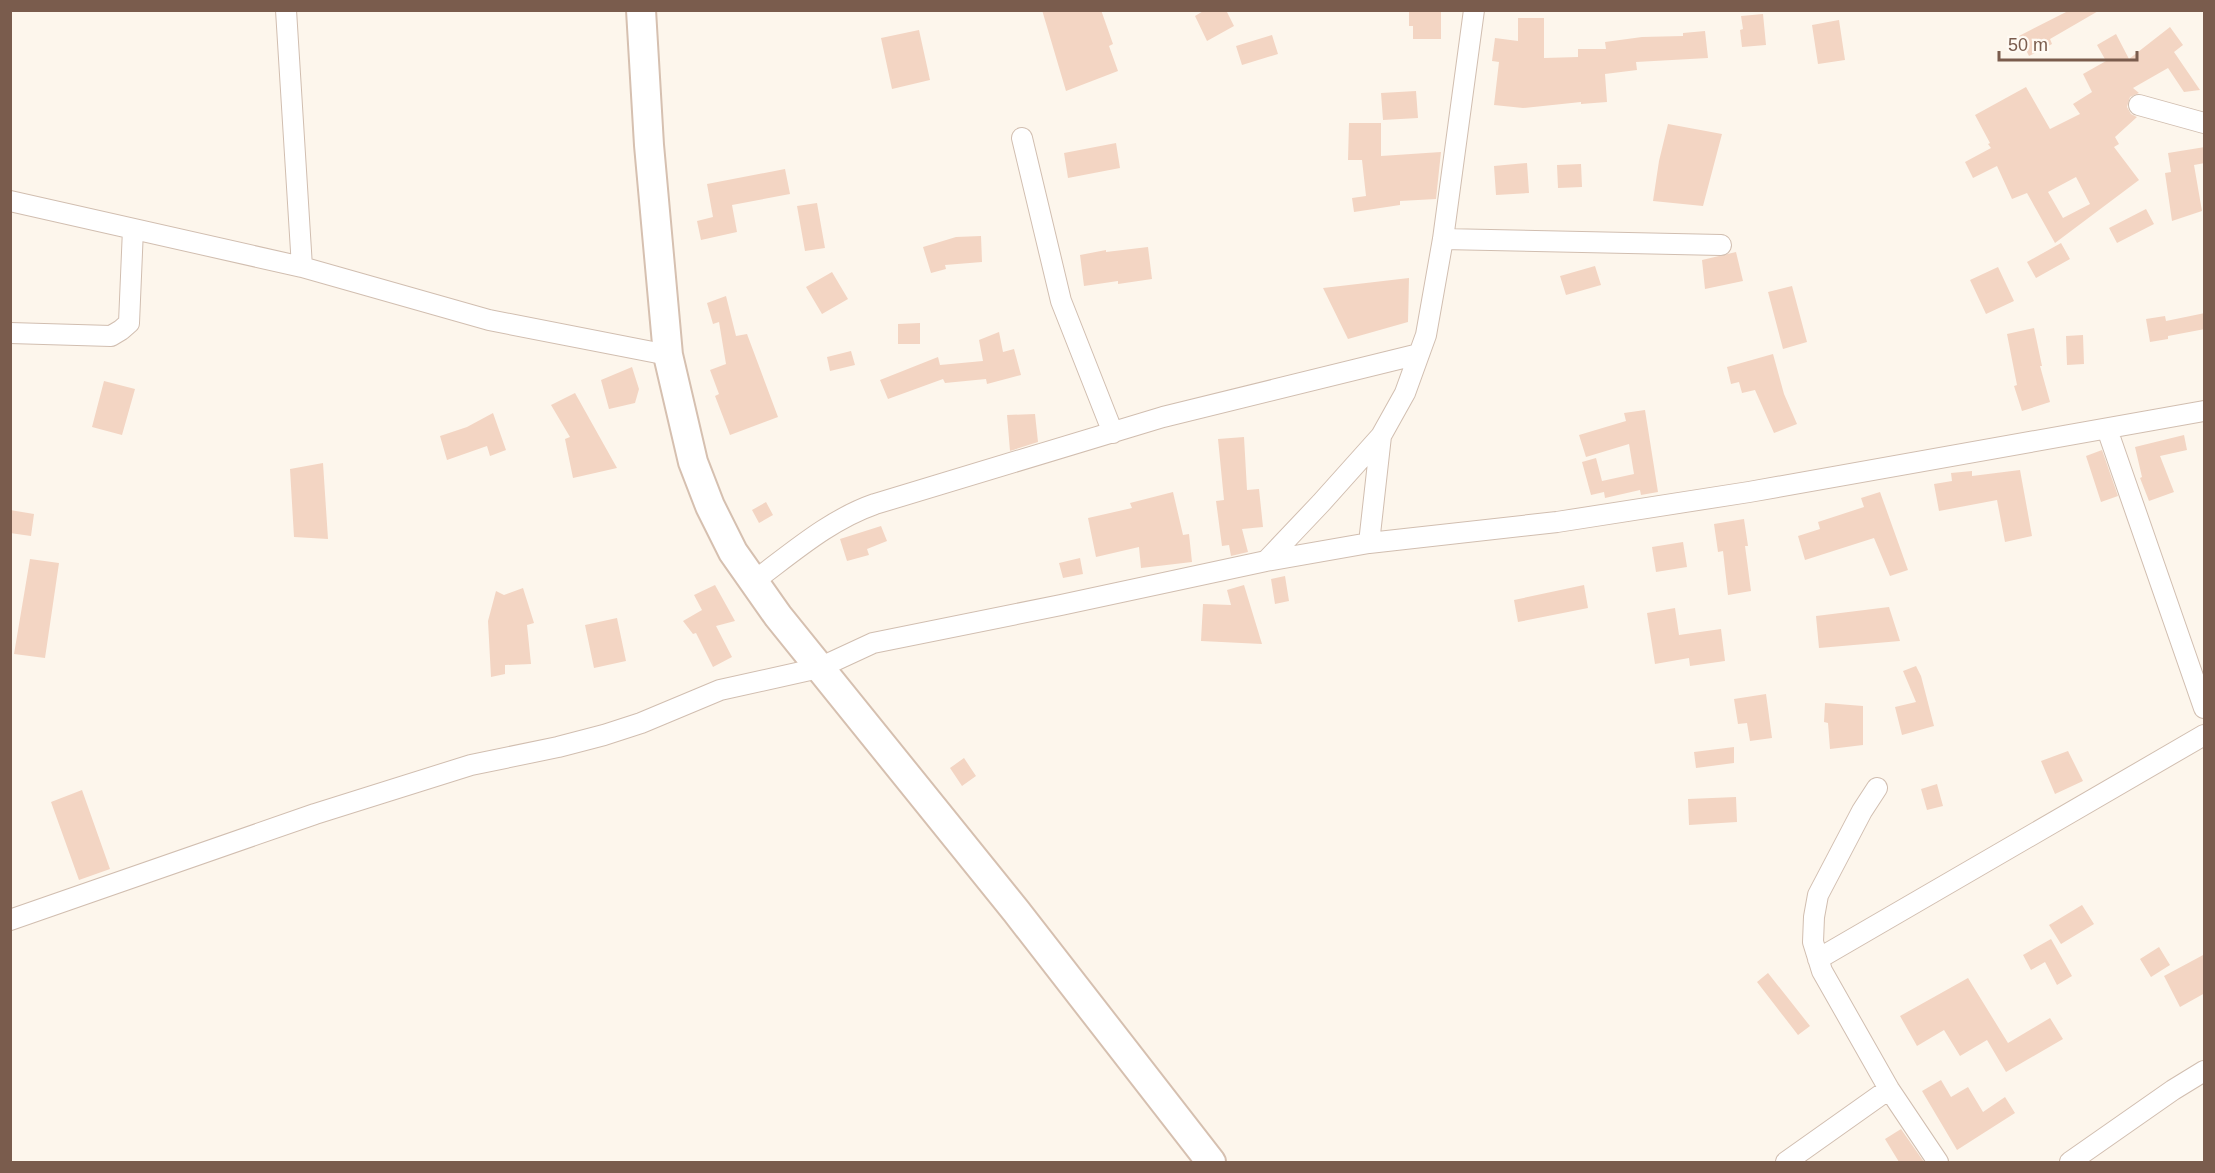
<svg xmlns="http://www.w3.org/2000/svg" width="2215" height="1173" font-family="Helvetica,sans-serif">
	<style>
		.building { fill: #f3d5c3; fill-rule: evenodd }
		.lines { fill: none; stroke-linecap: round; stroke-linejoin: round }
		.street-casing { stroke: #d1beb0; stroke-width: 22 }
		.secondary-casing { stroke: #d6c0b0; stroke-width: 32 }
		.street { stroke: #fff; stroke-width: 20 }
		.secondary { stroke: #fff; stroke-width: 28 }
	</style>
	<rect width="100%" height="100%" fill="#fdf6ec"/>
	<path class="building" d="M1042,10H1101L1113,44L1109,46L1118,71L1066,91Z
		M1205,10H1226L1234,26L1207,41L1195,16Z
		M1409,10H1441V39H1413V26H1409Z
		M2070,10H2100L2050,39L2052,44L2029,56L2019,36Z
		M1763,14L1766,45L1742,47L1740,30L1743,29L1741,16Z
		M1518,18H1544V58L1578,57V49H1606L1605,42L1642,37L1683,36V33L1705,31L1708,58L1636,62L1637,70L1605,74L1607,102L1581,104V102L1523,108L1494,105L1499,62L1492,61L1495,38L1518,41Z
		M1839,20L1845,60L1818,64L1812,25Z
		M2170,27L2183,45L2174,52L2200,90L2184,92L2168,68L2133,88L2139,93L2130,97L2127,107L2131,114L2137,117L2115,137L2119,144L2114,147L2139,180L2055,243L2027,193L2012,199L1997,166L1973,178L1965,162L1991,148L1988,144L1990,143L1975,115L2026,87L2050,129L2080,114L2073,104L2092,92L2083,74L2106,61L2097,45L2116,34L2129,59ZM2076,177L2090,204L2063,218L2048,192Z
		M919,30L930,80L892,89L881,38Z
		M1272,35L1278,54L1242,65L1236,46Z
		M1416,91L1418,118L1383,120L1381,93Z
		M1349,123H1381V156L1441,152L1436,199L1400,201V205L1354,212L1352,198L1366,196L1362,160H1348Z
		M1668,124L1722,134L1703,206L1653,201L1659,161Z
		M1116,143L1120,168L1068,178L1064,153Z
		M2205,147V163L2194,165L2202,211L2172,221L2165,173L2171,172L2168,153Z
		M1527,163L1529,193L1496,195L1494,166Z
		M1581,164L1582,187L1558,188L1557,165Z
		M785,169L790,194L732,205L737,232L701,240L697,221L713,217L707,184Z
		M817,203L825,248L805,251L797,206Z
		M2146,209L2154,224L2117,243L2109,228Z
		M981,236L982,262L945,265L946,269L931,273L923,247L956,237Z
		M2061,243L2070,259L2036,278L2027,262Z
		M1148,247L1152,279L1118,284V281L1084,286L1080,255L1106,250V252Z
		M1736,252L1743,281L1705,289L1702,260Z
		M1595,266L1601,285L1566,295L1560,276Z
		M1998,267L2014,301L1986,314L1970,280Z
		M832,272L848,299L822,314L806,287Z
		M1409,278L1408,322L1348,339L1323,288Z
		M1792,286L1807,342L1783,349L1768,292Z
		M726,296L736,336L747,334L778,417L730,435L715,396L719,394L710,370L726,364L719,322L713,324L707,303Z
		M2205,313V329L2168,336V339L2150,342L2146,319L2165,316L2166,321Z
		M920,323V344H898V324Z
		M2034,328L2042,366H2040L2050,402L2022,411L2014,386L2017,385L2007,334Z
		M999,332L1003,352L1014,349L1021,375L987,384L986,379L945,383L943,379L888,399L880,380L938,357L940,365L983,361L979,340Z
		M2083,335L2084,364L2067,365L2066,336Z
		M851,351L855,365L830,371L827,357Z
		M1773,354L1784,394L1797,424L1774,433L1755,390L1742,393L1739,382L1731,384L1727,367Z
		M632,367L639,389L635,403L609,409L601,380Z
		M104,381L135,389L122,435L92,427Z
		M575,393L617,468L573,478L565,439L570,437L551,405Z
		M1645,410L1658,492L1641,495L1640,490L1605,498L1604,492L1591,495L1582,462L1596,458L1602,481L1634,474L1629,444L1586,457L1579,435L1626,421L1624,413Z
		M493,413L506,450L490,456L487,446L447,460L440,436L467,427Z
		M1035,414L1038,442L1010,451L1007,415Z
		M2184,435L2187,450L2160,456L2174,492L2149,501L2140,478L2142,477L2135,447Z
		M1244,437L1247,490L1259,489L1263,527L1242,529L1248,552L1231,556L1229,545L1222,546L1216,501L1224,500L1218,439Z
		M2102,450L2118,496L2101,502L2086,456Z
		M323,463L328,539L294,537L290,469Z
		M2020,470L2032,536L2005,542L1997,500L1939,511L1934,484L1952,481L1951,473L1972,471V476Z
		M1173,492L1183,535L1189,534L1192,562L1141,568L1139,547L1096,557L1088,518L1132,508L1130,503Z
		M1880,492L1908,570L1890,576L1874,538L1805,560L1798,536L1820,529L1818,522L1864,507L1861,498Z
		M766,502L773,515L759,523L752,510Z
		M10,510L34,514L31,536L10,533Z
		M1744,519L1748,546H1745L1751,591L1728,595L1723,551L1718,552L1714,524Z
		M881,526L887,541L867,549L869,555L847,561L840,539Z
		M1683,542L1687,567L1656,572L1652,547Z
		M1080,558L1083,574L1063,578L1059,563Z
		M30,559L59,563L45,658L14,654Z
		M1285,576L1289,601L1275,604L1271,579Z
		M715,585L735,621L716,626L732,657L713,667L696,633L693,634L683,621L702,610L694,595Z
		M1244,585L1262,644L1201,641L1203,604L1231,605L1227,590Z
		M1584,585L1588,608L1518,622L1514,600Z
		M523,588L534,623L527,625L531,664L505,665V674L491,677L488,621L496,591L504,595Z
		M1889,607L1900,641L1819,648L1816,616Z
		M1675,608L1679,635L1721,629L1725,661L1690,666L1689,658L1655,664L1647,613Z
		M617,618L626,661L594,668L585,625Z
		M1916,666L1921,676L1934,726L1902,735L1895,707L1916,702L1903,671Z
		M1766,694L1772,738L1750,741L1747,723L1738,724L1734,699Z
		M1825,703L1863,706V745L1830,749L1828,723L1824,722Z
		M1734,747V763L1696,768L1694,752Z
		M2068,751L2083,781L2055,794L2041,761Z
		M964,758L976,776L962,786L950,768Z
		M1937,784L1943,806L1927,810L1921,789Z
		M82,790L110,869L79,880L51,802Z
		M1736,797L1737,822L1689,825L1688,799Z
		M2082,905L2094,924L2061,944L2049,925Z
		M2051,939L2072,976L2057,985L2045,962L2031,970L2023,955Z
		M2159,947L2170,965L2151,977L2140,959Z
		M2205,954V993L2180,1007L2164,976Z
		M1768,973L1810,1026L1798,1035L1757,982Z
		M1968,978L2008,1043L2050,1018L2063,1039L2006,1072L1987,1040L1960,1056L1944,1030L1917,1046L1900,1016Z
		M1941,1080L1951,1097L1968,1087L1983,1112L2005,1097L2015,1113L1957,1150L1922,1091Z
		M1901,1129L1924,1162H1899L1885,1139Z"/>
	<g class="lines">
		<g class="street-casing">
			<path id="street" d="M286,10L302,267
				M2139,105L2204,123
				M1022,138L1061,301L1113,433
				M10,201L302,267L489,320L668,355
				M1443,239L1721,245
				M10,333L111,336L121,330L129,323L133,229
				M2107,429L2204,708
				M1369,543L1381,436
				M1266,561L1321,503L1381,436L1405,393L1426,335L1443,239L1474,10
				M754,581C792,553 829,520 875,504L1163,417L1419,354
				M1877,788L1862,811L1818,895L1814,917L1813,942L1822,971L1889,1089L1938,1162
				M10,920L315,814L471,765L558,747L604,735L641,723L720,690L819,668L873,643L1061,605L1266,561L1369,543L1557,522L1749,492L2204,411
				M1818,959L2204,735
				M1786,1162L1889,1089
				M2070,1162L2173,1090L2204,1071"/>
		</g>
		<g class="secondary-casing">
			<path id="secondary" d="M641,10L649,145L668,355L693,462L710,506L733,552L778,616L1016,911L1211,1162"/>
		</g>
		<use href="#street" class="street"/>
		<use href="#secondary" class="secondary"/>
	</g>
	<rect width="2215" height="1173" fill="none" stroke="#7a5c4d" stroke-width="24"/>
	<path d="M1999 51v9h138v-9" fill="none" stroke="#7a5c4d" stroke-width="3"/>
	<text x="2008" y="51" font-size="18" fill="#7a5c4d" stroke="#fffaf3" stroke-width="4.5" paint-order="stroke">50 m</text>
</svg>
